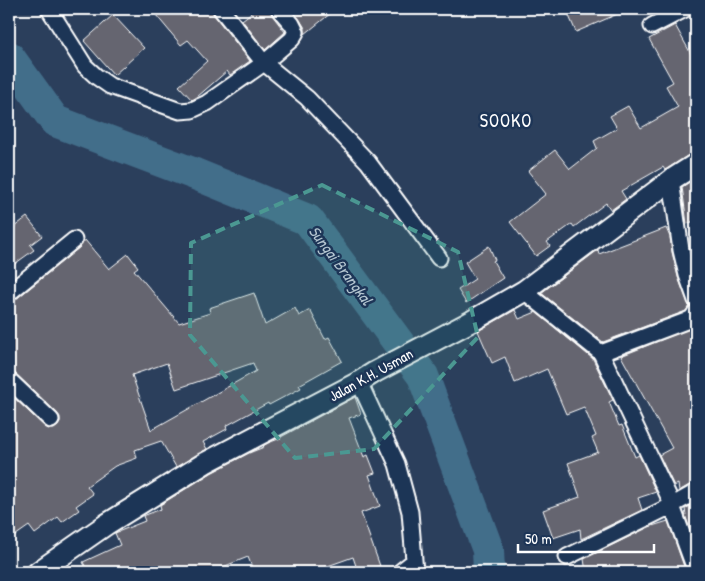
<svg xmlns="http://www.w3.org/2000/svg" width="705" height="581" font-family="'Patrick Hand',sans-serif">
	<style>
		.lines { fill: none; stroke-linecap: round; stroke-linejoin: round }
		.river { stroke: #436e8a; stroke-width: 32 }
		.building { fill: #65656f; stroke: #fff; fill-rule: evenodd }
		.street-casing { stroke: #fff; stroke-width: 19 }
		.secondary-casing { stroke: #fff; stroke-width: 24 }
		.street { stroke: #1d3557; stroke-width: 15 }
		.secondary { stroke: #1d3557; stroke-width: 20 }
		.marked { fill: #4b9892; fill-opacity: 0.2; stroke: #4b9892; stroke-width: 4; stroke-dasharray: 10 6; stroke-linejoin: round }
		.labels { text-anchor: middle; stroke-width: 5; stroke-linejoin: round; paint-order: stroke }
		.street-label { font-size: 15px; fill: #fff; stroke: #1d3557 }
		.water-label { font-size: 16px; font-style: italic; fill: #b4c5d0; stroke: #1d3557 }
		.quarter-label { font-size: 18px; letter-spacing: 1px; fill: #fff; stroke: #1d3557 }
	</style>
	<rect width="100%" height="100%" fill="#2b3f5c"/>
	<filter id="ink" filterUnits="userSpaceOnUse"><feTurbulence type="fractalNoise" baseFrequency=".02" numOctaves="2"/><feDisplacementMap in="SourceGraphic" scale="10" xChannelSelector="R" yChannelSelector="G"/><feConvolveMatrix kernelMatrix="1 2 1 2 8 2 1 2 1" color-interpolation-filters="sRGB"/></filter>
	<g filter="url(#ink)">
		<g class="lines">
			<path class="river" d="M9,57L55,121L195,174L308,220L423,376L488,550L489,572"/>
		</g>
		<path class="building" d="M151,9H211L214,15L250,61L230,75L227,71L197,97L192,100L179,86L207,61L188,40L181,45Z
			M256,9H270L272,15L285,32L265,50L242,20Z
			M291,9H336L305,34V28L300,20Z
			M566,9H629L576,32Z
			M113,15L144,48L114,75L84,41Z
			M675,25L696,63V152L690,154L665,170L663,167L621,191L626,199L611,210L606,203L574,227L572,224L547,242L550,246L536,256L510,222L546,194L528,171L555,150L570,169L597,148L594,141L617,128L610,116L628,106L641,128L678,107L666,86L673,82L649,39Z
			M696,178V220L687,224L682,187Z
			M27,217L42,236L30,245L34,250L9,268V231Z
			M666,228L670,237L672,252L678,277L689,306L686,311L603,342L541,293L598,250L599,254Z
			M85,240L109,269L128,254L138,267L134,270L179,323L210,313L209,308L254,293L265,325L295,308L299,316L310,310L325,339L329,337L342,361L299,385L301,388L269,405L268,403L226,426L227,429L203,442L207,449L176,467L161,441L135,450L137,458L115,466L87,486L93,494L76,506L79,510L62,522L58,517L35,534L29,526L9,540V393L45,427L49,429H54L58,426L60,422V417L57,413L15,373L9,371V305L80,247ZM167,363L176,389L253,363L256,371L151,430L132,375Z
			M489,246L495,260L493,261L503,278L466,303L458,290L475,279L465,262Z
			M696,250V273L691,253Z
			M515,310L519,319L536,312L593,359L613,400L609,402L619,426L622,425L635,457L639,455L656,492L638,498L642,510L581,539L580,529L553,538L543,510L580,497L568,463L598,452L592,438L596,436L584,407L566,414L547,369L515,383L505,357L492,363L478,331Z
			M696,326V483L691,484L679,491L678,484L674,486L659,455L672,448L621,356Z
			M355,397L361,414L349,418L364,457L368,455L375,473L369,475L380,506L361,513L380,566L363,572H358L353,557L311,572H254L248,557L210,572H88L83,562L120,545L115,533L145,521L143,516L161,509L160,505L211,473L249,453L264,447L263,446L268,443L281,438V437Z
			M696,503V545L685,515H686L685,509Z
			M668,521L686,572H586L584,559L649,527Z"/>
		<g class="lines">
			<g class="street-casing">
				<path id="street" d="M49,9L85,66L97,77L110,86L180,111L192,110L207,103L264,63L292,39L296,32L292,24L279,9
					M221,9L264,63L307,98L368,162L439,258
					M652,26L685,9
					M671,180L681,250L687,275L696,300
					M524,291L601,353L668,495L696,572
					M9,293L74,240
					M601,353L686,321L692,318L696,312
					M9,380L51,420
					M359,382L397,464L410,512L415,572
					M567,557L671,506L696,492
					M400,572L414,561"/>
			</g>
			<g class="secondary-casing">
				<path id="secondary" d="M38,572L107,524L205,463L359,382L375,372L472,321L524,291L671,180L696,164"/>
			</g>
			<use href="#street" class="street"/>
			<use href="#secondary" class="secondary"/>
		</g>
	</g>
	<path class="marked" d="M322,185L458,252L478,337L374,449L295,458L190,335L191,243Z"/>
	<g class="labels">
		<g class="street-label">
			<text transform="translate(371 375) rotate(-29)" y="5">Jalan K.H. Usman</text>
		</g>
		<g class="water-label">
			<text transform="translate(341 265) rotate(53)" y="6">Sungai Brangkal</text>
		</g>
		<g class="quarter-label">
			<text x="506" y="127">SOOKO</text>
		</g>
	</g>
	<rect width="705" height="581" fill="none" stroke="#1d3557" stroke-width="30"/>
	<rect x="15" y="15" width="675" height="551" fill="none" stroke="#fff" stroke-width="2" filter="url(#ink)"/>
	<path d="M518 544v8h136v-8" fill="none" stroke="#ffffff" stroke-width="2.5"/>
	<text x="525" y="544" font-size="15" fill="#ffffff" stroke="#1d3557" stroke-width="4" paint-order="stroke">50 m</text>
</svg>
